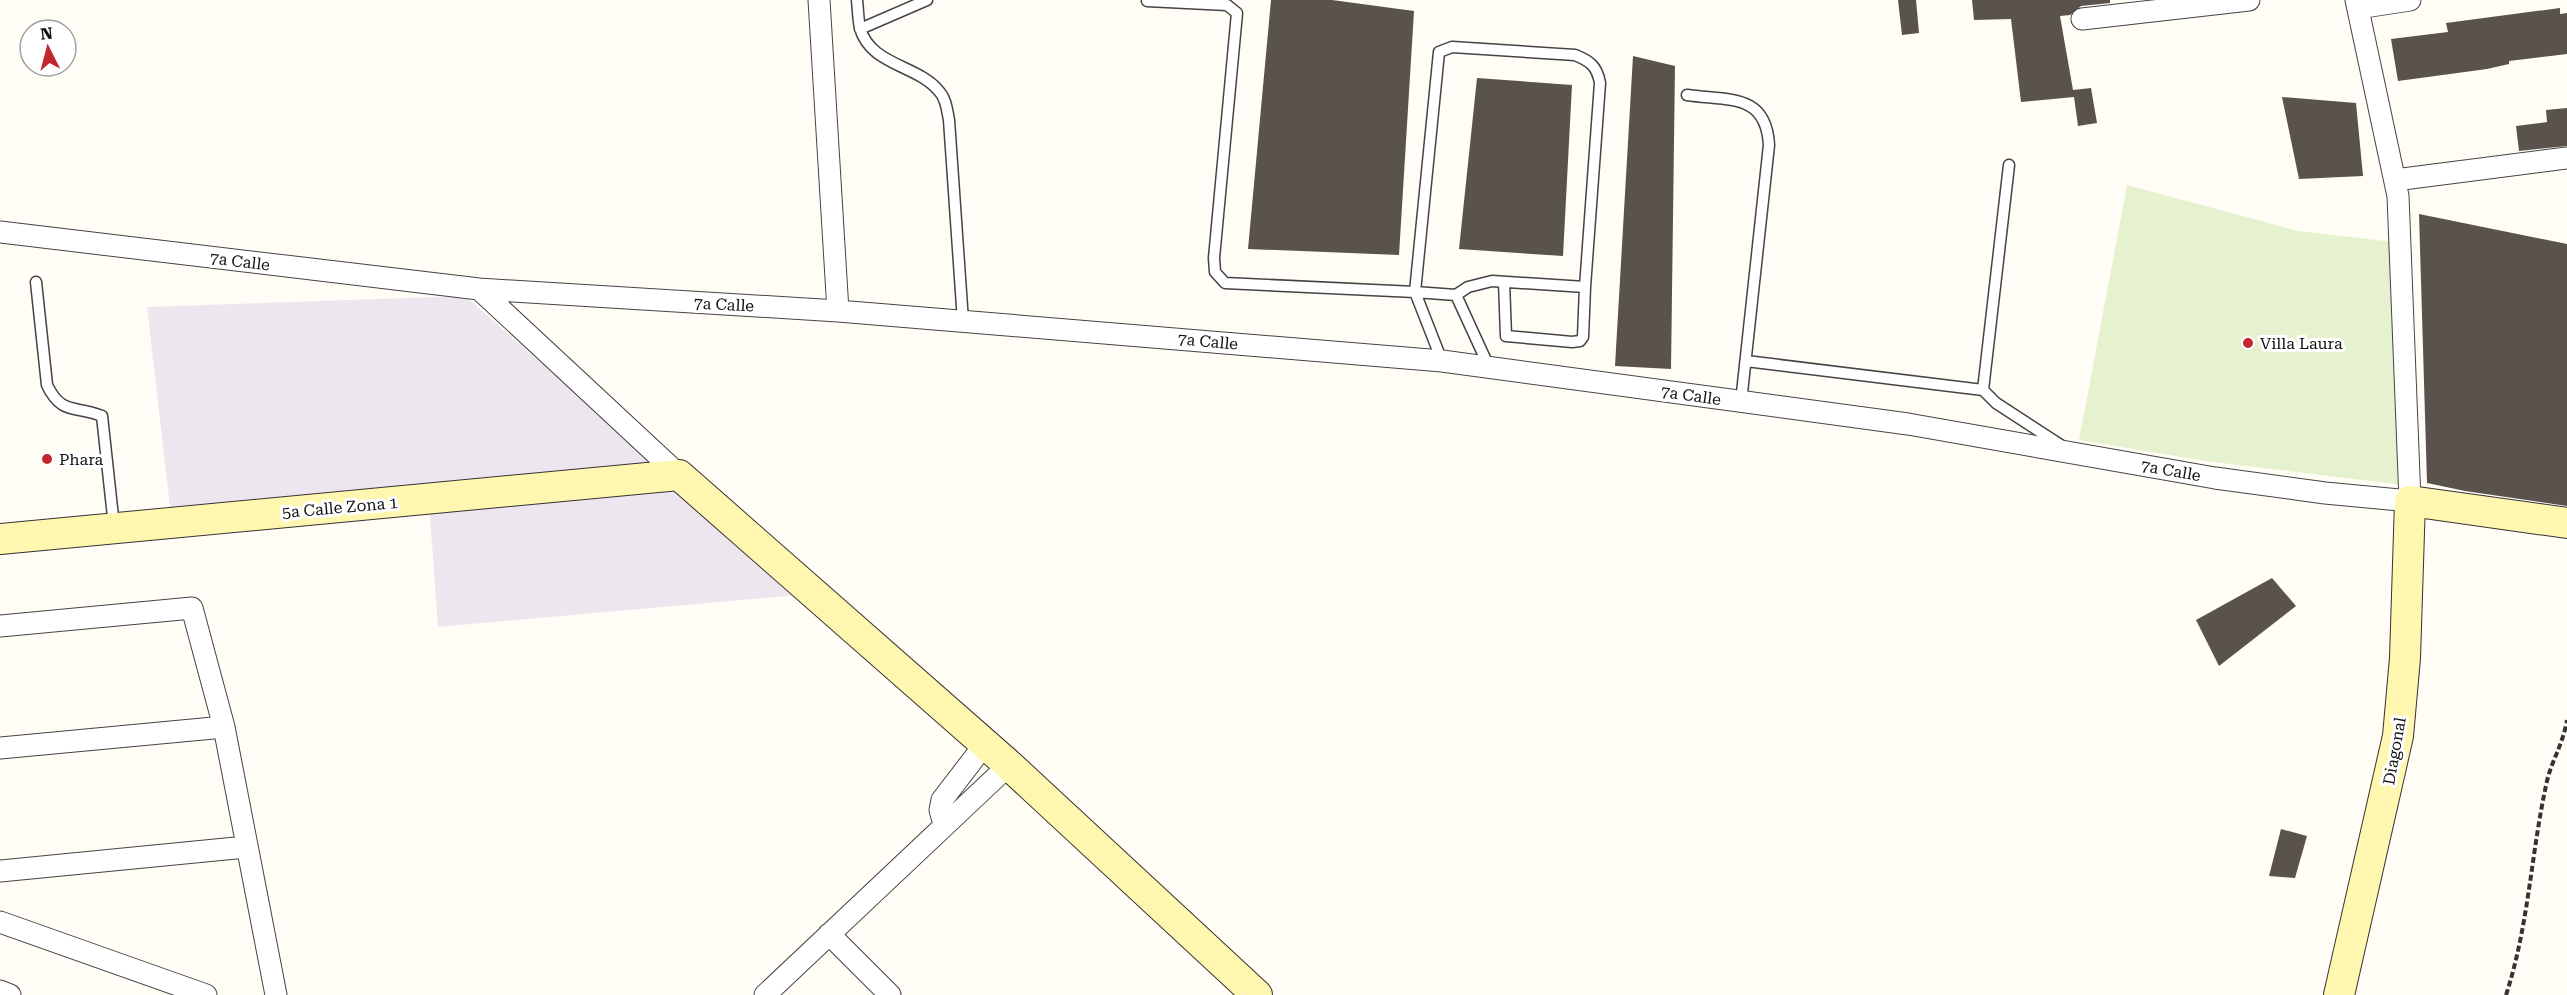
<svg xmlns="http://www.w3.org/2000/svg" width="2567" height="995" font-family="'Roboto Serif',serif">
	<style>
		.industrial { fill: #eee6ef }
		.pitch { fill: #e6f2cf }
		.building { fill: #5a524d }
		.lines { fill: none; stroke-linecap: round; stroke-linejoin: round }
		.lane-casing { stroke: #444; stroke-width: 13 }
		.street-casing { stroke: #444; stroke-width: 23 }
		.secondary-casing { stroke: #333; stroke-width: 32 }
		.path { stroke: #333; stroke-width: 4; stroke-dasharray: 6 3; stroke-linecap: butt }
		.lane { stroke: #fff; stroke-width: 10 }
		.street { stroke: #fff; stroke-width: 21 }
		.secondary { stroke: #fff6b0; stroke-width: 30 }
		.poi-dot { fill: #c4262e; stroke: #fff; stroke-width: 2 }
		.labels { text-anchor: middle; stroke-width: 6; stroke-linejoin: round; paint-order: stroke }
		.street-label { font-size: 16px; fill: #111; stroke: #fff }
		.poi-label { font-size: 16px; fill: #111; stroke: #fff; text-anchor: start }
	</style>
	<rect width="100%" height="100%" fill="#fffdf5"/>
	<path class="industrial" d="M465,296L653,462L170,507L147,307Z
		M676,481L809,594L438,627L429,503Z"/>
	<path class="pitch" d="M2127,185L2298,231L2394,242L2402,485L2206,461L2079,440Z"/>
	<path class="building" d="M1271,0H1332L1414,11L1399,255L1248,249Z
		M1898,0H1916L1919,33L1902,35Z
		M1972,0H2110V3L2081,6L2070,15L2060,16L2073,90L2091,88L2097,123L2078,126L2074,97L2021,102L2011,19L1974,20Z
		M2560,8V14L2567,13V54L2509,61V64L2487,69L2398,81L2391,39L2448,32L2446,23Z
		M1633,56L1675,66L1671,369L1615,366Z
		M1477,78L1572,85L1563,256L1459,249Z
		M2282,97L2356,103L2363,176L2299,179Z
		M2567,108V146L2519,151L2516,126L2547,122L2546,110Z
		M2419,214L2567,244V506L2465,491L2427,483Z
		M2272,578L2296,606L2219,666L2196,620Z
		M2281,829L2307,836L2295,878L2269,876Z"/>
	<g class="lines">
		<g class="lane-casing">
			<path id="lane" d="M857,0C858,9 858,19 860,28C870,65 917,65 938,90C946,98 947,110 949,120L963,321
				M1147,1L1227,5L1237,13L1214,258L1215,272L1225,283L1415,292L1439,52L1452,47L1575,55C1590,61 1597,66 1600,83L1585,287L1492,281L1468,287L1456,295L1415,292L1442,361
				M860,29L927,0
				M1687,95C1729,101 1766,93 1769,145L1741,402
				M36,282L47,385C62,416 75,405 102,416L114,526
				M1504,282L1506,336L1572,342L1580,341L1583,337L1585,287
				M1456,295L1489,367
				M1746,361L1983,390L1996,403L2062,446
				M1983,390L2009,165"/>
		</g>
		<g class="street-casing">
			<path id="street" d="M819,0L838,311
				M2358,8L2410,0
				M2082,19L2249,0
				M2395,180L2567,158
				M0,232L479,289L838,311L1442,361L1908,424L2215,478L2325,493L2410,501L2398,196L2356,0
				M479,289L679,475
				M0,626L192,608L224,727L276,995
				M0,748L224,727
				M944,824L940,810L942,800L985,744
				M0,871L246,847
				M0,922L206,995
				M829,934L890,995
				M0,991L10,995
				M765,995L1009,765"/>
		</g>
		<g class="secondary-casing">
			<path id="secondary" d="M0,539L679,475L1009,765L1257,995
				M2339,995L2398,736L2405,658L2410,501L2567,523"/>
		</g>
		<path class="path" d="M2506,995C2529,925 2531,852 2547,781C2552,760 2563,744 2567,720"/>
		<use href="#lane" class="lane"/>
		<use href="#street" class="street"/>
		<use href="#secondary" class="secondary"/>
	</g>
	<g class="poi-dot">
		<circle cx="2248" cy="343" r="6"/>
		<circle cx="47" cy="459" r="6"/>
	</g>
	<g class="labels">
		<g class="street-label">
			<text transform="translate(240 261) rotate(7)" y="6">7a Calle</text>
			<text transform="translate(724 304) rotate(3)" y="6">7a Calle</text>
			<text transform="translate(1208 341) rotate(5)" y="6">7a Calle</text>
			<text transform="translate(1691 395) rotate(8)" y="6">7a Calle</text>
			<text transform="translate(2171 470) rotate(10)" y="6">7a Calle</text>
			<text transform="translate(340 507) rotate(-5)" y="6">5a Calle Zona 1</text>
			<text transform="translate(2394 751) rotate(-80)" y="6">Diagonal</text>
		</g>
		<g class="poi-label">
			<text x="2260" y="349">Villa Laura</text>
			<text x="59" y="465">Phara</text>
		</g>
	</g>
	<g transform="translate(48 48) rotate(354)"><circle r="28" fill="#ffffff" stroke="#a0a0a0" stroke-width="1.5"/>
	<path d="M0-4.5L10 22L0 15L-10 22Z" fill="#c4262e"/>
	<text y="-9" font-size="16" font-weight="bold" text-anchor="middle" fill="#111111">N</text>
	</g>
</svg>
